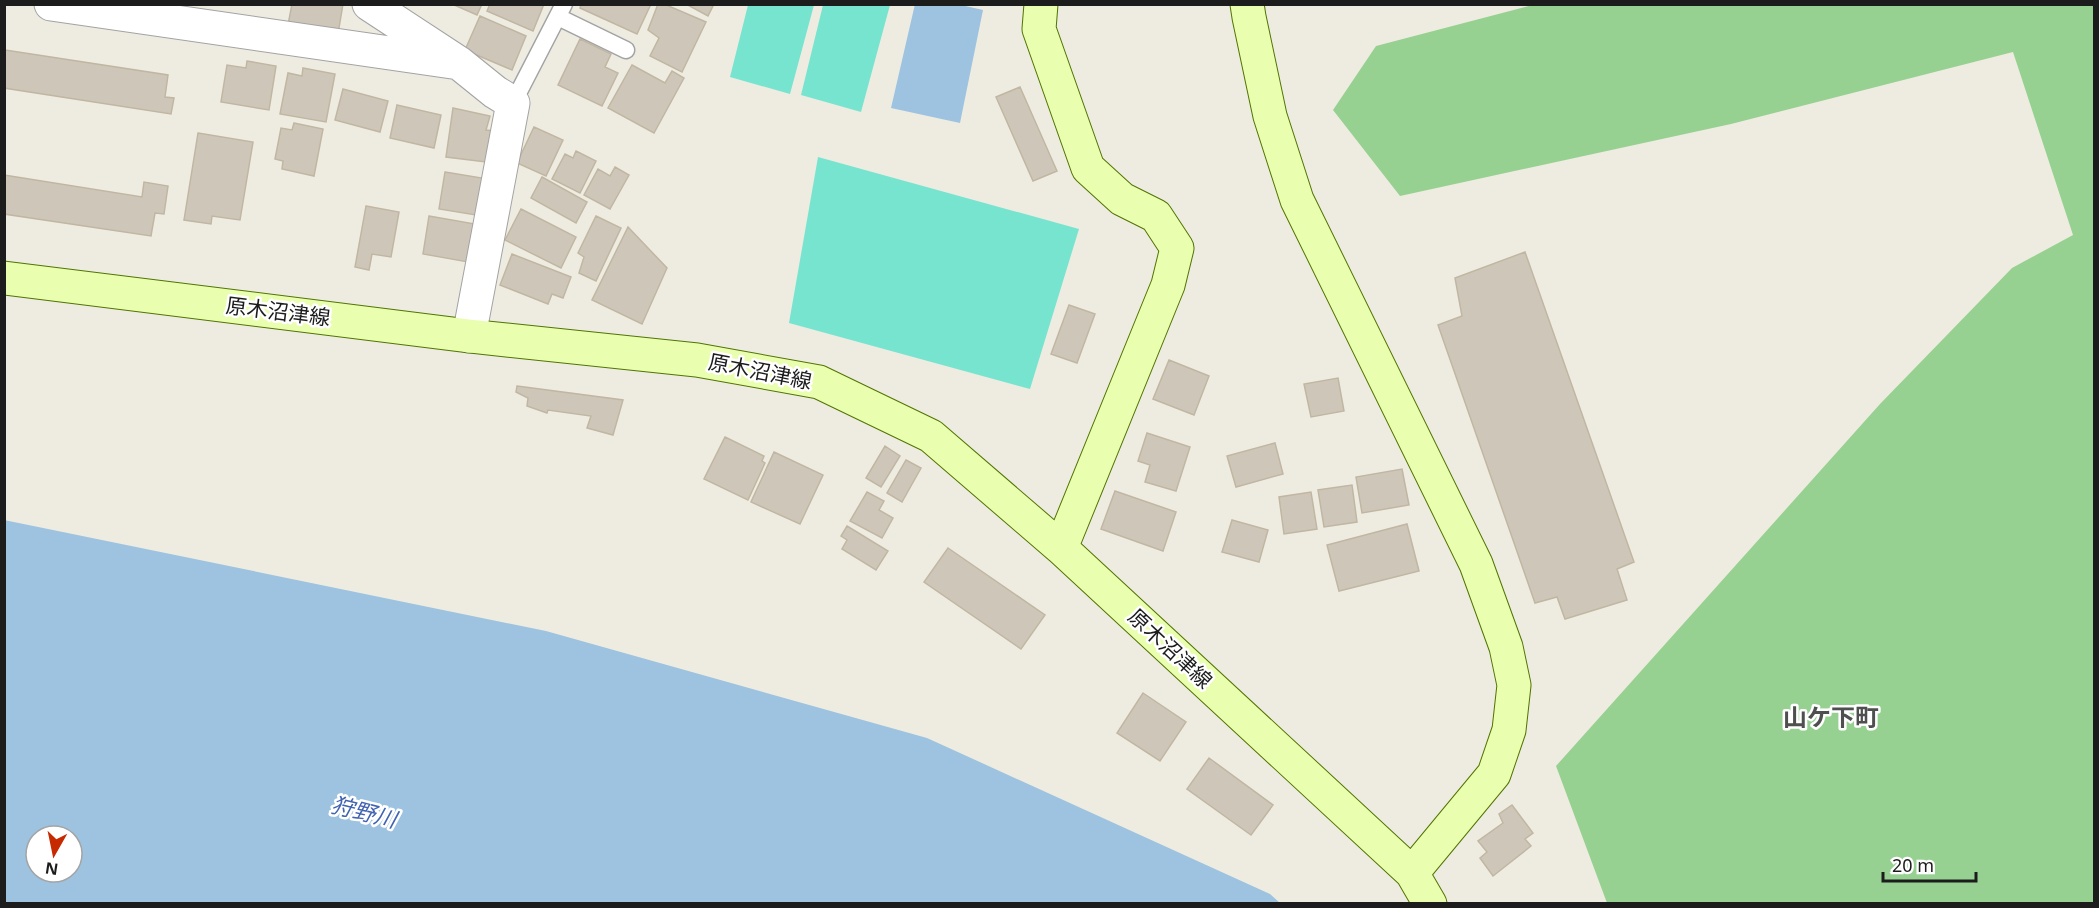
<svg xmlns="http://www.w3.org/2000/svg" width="2099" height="908" font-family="'Noto Sans','Noto Sans JP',sans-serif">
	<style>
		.forest { fill: #97d191 }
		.pitch { fill: #77e4d0 }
		.water { fill: #9dc3e0; fill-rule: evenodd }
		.building { fill: #cec7b9; stroke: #c1b6a2; stroke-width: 1.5 }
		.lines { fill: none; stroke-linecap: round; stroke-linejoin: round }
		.lane-casing { stroke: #a3a3a3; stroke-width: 19 }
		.street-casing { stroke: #a3a3a3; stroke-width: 35 }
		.secondary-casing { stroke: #507500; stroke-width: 35 }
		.lane { stroke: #fff; stroke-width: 16 }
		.street { stroke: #fff; stroke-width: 33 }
		.secondary { stroke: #e9feae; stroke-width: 33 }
		.labels { text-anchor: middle; stroke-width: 5; stroke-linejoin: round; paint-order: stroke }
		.street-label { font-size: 21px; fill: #1c1c1c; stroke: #fff }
		.water-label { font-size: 22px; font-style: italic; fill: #4263b1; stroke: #fff }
		.quarter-label { font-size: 24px; font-weight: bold; fill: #4f4f4f; stroke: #fff }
	</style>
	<rect width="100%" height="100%" fill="#eeece0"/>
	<path class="forest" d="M1536,4L2094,5V903H1607L1556,766L1880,404L2012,268L2073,235L2013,52L1731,124L1400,196L1333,110L1376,46Z"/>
	<path class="pitch" d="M748,5H814L790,94L730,77Z
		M823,5H890L861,112L801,95Z
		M818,157L1079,229L1030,389L789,323Z"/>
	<path class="water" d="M915,4L961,5L983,10L960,123L891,108Z
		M4,520L546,631L927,738L1270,894L1280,903H5ZM36,836H72V872H36Z"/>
	<path class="building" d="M292,4H343L338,34L288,25Z
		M452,4H482L477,15Z
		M490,4H544L533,31L487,11Z
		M581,4H651L637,34L580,8Z
		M658,4H664L706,22L682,72L650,56L659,38L648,30Z
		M686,4H714L708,16Z
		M480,16L526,36L512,70L465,50Z
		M580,39L611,54L605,67L618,73L602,106L558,85Z
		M5,50L168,75L165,97L174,98L171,114L4,88Z
		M247,61L276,66L269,110L221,102L227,65L246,68Z
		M632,65L665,83L672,71L684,78L654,133L608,108Z
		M303,68L335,74L326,122L280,114L288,73L302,76Z
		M1020,87L1057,171L1033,181L996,97Z
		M343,89L388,101L380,132L335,120Z
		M397,105L441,115L434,148L390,138Z
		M453,108L490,116L486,130L495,131L486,162L446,157Z
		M294,123L323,129L314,176L282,169L283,161L275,159L281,128L292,130Z
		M534,127L563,140L546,176L517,163Z
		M198,133L253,142L240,220L212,216L211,224L184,220Z
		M576,151L596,161L580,193L552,179L565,154L573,158Z
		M615,167L629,175L610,209L584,195L598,169L610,176Z
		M445,172L488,179L482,216L439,209Z
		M4,175L142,197L144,182L168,186L164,214L155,213L151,236L4,214Z
		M542,177L587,202L576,223L531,198Z
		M366,206L399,212L391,257L372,254L369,270L355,267Z
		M521,209L576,237L561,268L505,240Z
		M429,216L475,224L468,262L423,254Z
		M596,216L621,228L596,281L579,273L584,257L578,253Z
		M628,227L667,268L642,324L592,300Z
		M1525,252L1634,562L1617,569L1627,600L1565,619L1557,597L1535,603L1438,325L1462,316L1455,278Z
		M512,254L571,277L563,298L552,294L548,304L500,285Z
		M1069,305L1095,314L1077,363L1051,354Z
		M1169,360L1209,376L1194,415L1153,399Z
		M1338,378L1344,411L1311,417L1304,384Z
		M517,386L623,400L613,435L587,428L591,416L548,410L547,413L527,406L528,398L516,392Z
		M1147,433L1190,447L1176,491L1145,482L1150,465L1138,461Z
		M725,437L764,456L762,461L765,463L748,500L704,479Z
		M1275,443L1283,474L1236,487L1227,456Z
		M885,446L900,456L881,487L866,478Z
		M774,452L823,475L800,524L751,502Z
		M906,460L921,468L902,502L887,493Z
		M1402,469L1409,505L1362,513L1356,477Z
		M1352,485L1357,522L1324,527L1318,490Z
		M1115,491L1176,512L1163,551L1101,529Z
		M867,492L884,501L879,510L893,518L882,538L850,521Z
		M1311,492L1317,529L1284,534L1279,497Z
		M1232,520L1268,530L1259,562L1222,552Z
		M1407,524L1419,571L1339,591L1327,545Z
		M847,526L888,551L876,570L842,549L847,540L841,536Z
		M948,548L1045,615L1021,649L924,582Z
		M1143,693L1186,722L1160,761L1117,733Z
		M1209,758L1273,805L1251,835L1187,789Z
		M1512,805L1533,833L1525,839L1531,846L1493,876L1480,858L1487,852L1478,841L1503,823L1499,814Z"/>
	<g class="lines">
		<g class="lane-casing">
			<path id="lane" d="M558,17L626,50
				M513,103L564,4"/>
		</g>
		<g class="street-casing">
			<path id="street" d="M51,4L459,63
				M369,4L459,63L495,92L513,103L469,336"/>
		</g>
		<g class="secondary-casing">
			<path id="secondary" d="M1041,4L1039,29L1088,168L1122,199L1156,216L1177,248L1168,285L1061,548
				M1247,4L1249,17L1270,116L1297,200L1476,564L1506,647L1514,685L1509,730L1494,774L1412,873
				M4,278L469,336L697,360L819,382L931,436L1061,548L1412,873L1430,904"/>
		</g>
		<use href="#lane" class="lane"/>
		<use href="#street" class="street"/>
		<use href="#secondary" class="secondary"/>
	</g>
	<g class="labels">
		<g class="street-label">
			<text transform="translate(278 312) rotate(7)" y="7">原木沼津線</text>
			<text transform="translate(760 372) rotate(11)" y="7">原木沼津線</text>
			<text transform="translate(1170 649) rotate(43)" y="7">原木沼津線</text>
		</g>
		<g class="water-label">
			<text transform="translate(364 812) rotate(14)" y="8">狩野川</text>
		</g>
		<g class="quarter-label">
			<text x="1831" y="726">山ケ下町</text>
		</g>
	</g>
	<rect width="2099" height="908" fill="none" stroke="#1c1c1c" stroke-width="12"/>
	<g transform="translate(54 854) rotate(189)"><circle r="28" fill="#ffffff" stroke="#a4a4a4" stroke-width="1.5"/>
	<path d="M0-4.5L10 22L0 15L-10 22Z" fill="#c72900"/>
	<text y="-9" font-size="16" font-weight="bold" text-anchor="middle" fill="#1c1c1c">N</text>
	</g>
	<path d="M1883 872v9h93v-9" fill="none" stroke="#1c1c1c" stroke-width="3"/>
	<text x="1892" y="872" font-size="18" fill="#1c1c1c" stroke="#ffffff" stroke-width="4.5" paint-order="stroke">20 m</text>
</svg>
